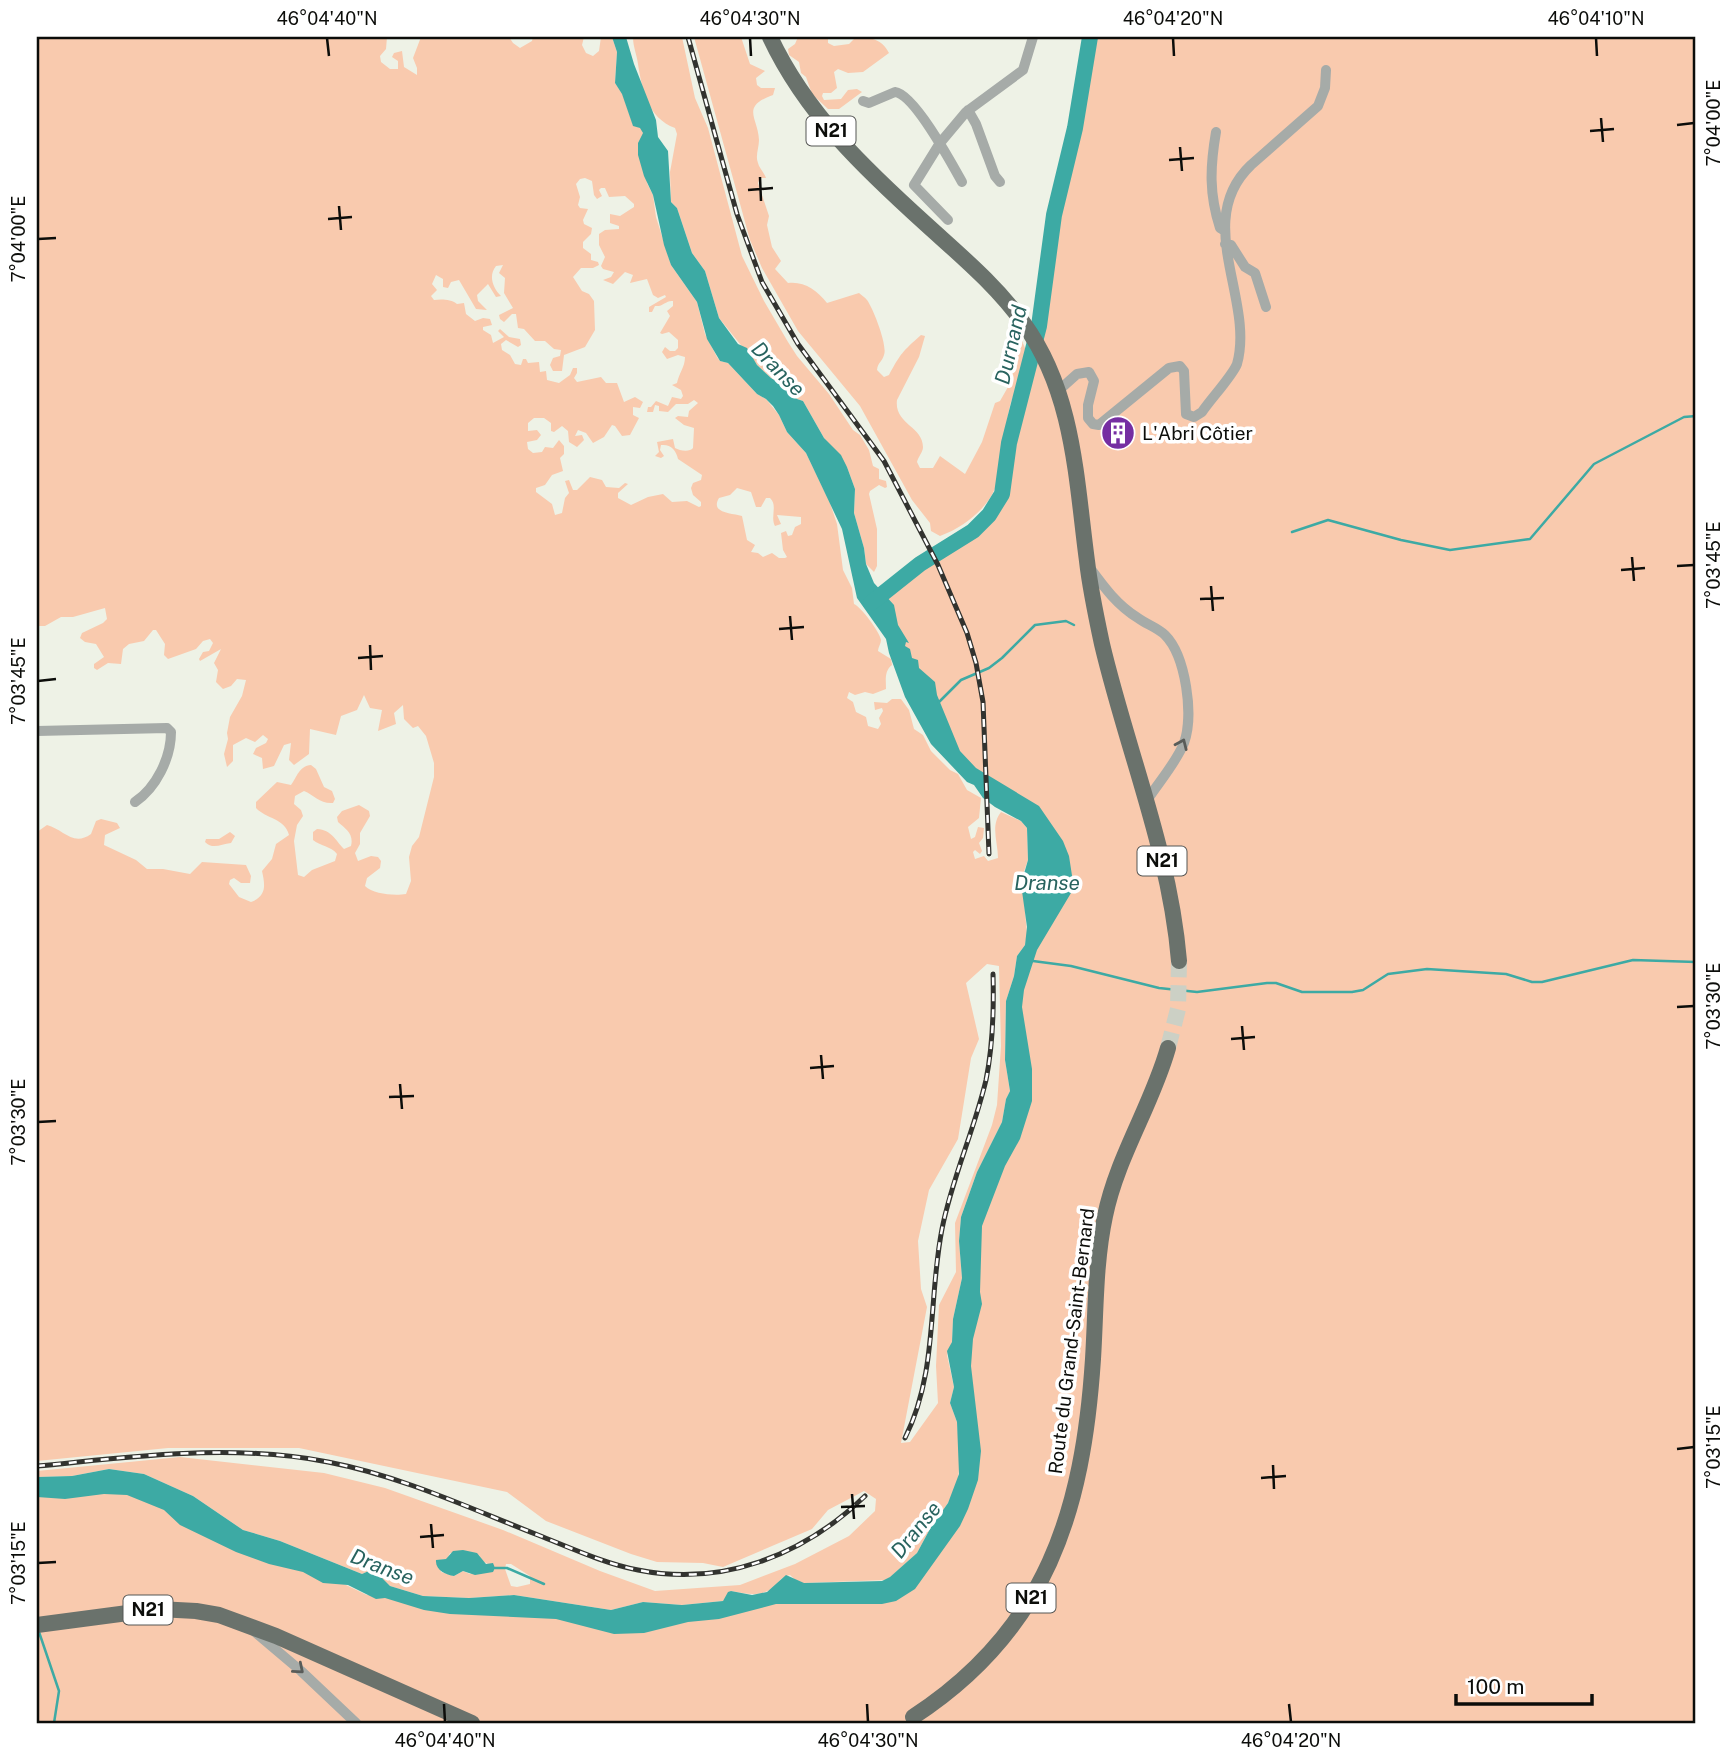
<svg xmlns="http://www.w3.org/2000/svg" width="1733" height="1760" font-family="'Public Sans',sans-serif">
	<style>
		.green { fill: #f9caae; fill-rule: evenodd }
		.water { fill: #3daaa4 }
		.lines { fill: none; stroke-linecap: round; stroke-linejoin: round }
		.stream { stroke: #3daaa4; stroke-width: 2.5 }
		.river { stroke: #3daaa4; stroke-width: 16 }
		.primary-tunnel { stroke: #ccd0c5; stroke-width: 16; stroke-dasharray: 16 8; stroke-linecap: butt }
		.minor { stroke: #a6aba8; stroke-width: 10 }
		.primary { stroke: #6a726c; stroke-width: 16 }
		.rail-casing { stroke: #32332f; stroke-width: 5 }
		.rail { stroke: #fff; stroke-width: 2.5; stroke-dasharray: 8; stroke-linecap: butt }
		.oneway { stroke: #595c59 }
		.ticks { fill: none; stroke: #0c0d0a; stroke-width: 2.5 }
		.labels { text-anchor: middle; stroke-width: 7; stroke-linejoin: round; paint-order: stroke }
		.shield { fill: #fff; stroke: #555654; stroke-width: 2 }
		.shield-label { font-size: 18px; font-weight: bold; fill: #0c0d0a }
		.poi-label { font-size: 19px; fill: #0c0d0a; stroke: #fff; text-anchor: start }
		.street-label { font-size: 19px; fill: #0c0d0a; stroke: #fff }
		.water-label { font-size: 21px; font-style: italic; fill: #28635f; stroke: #fff }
		.neatline { fill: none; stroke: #0c0d0a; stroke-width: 2.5 }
		.ticks-label { font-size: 18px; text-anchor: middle; fill: #0c0d0a }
	</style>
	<rect width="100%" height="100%" fill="#eef2e6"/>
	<path class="green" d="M37,37H387L386,49L380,56L381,62L390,69H398V61L392,57L394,53L402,51L404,67L417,75V68L413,58L421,37H509L513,43L520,48L532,41L533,37H584L582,45L586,53L593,56L599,51L601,37H612L617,52L615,83L623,95L633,125L641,128L643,133L647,183L653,195L656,217L671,265L697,302L705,334L717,357L720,361L728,363L757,394L766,399L779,415L787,432L806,453L830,503L837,524L843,570L852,588L854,604C861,607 880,632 881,640C881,644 878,647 878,651L891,659L892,665C884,671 886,681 886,689L873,694L865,692L855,695L849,692L847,698L853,702L856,712L866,717L868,726L878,729L881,724L879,718L883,711L882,708L875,710L874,702L887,703L892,699H901L909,710L914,729L923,735L931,751L950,770L958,774L967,790L981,798L979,818L968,827L971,839L975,837L978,827L984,828L983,838L979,843L982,851L980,854L975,850L973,852L975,859L984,856L988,861L998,858C998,842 990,826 1001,812L1021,821L1027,828L1028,860L1022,877L1027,934L1025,945L1017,956L1014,976L1006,1001L1005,1060L1010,1091L1006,1099L1002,1122L977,1172L961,1217L959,1241L962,1278L953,1319L952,1342L947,1355L954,1387L950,1403L957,1422L960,1456L958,1482L948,1503L931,1527L917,1553L887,1580L804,1583H799L790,1575C782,1577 781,1579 776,1585C763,1598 747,1594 731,1591L723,1601L682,1605L643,1602L611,1610L514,1595L469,1598L423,1596L390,1586L371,1570L362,1574L280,1541L243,1530L193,1496L144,1474L109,1469L72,1476L37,1477V1471L180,1457L324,1473L385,1488L503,1530L600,1571L655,1591L740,1585L795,1564L849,1536L875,1511L876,1499L864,1491L828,1510L812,1529L723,1567L703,1563L657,1562L631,1554L546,1521L507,1492L299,1448H168L37,1461V832L47,825C63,829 73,847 91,834L96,821L101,819L117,823L120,828L105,835L104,845L136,860L147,869H163L190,874L202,862L246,865L251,876L250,883H241L234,878L230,880L229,884L239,897L251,902C267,896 265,885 262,871L272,859L276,844L289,835C285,818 266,819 256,808V802L277,782L291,785C297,777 299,766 311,765L316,769L324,787L332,791L335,799L333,803C320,804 314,795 304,791L295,796L294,804L301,810L303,816L297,825L294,841L298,875L304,877L312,870L335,861L337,854C331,846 320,846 313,840V832L317,829C332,830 335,840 344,849L351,846C354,834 346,829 338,822L337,817L342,811L359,805L369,811L370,816L360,833V844L355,853L358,861L371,856L378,857L381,861L380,868L367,878L365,886C373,894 394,896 406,894L411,881L409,857L412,846L419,837L434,777V763L426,736L418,726L413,728L404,719L403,705L394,713L396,724L378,731L382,710L370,708L364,695L357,710L341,716L336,735L310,729L309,754L294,765L289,760L291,743L284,745L274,766L263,769L262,758L253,754L256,748L266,743L268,739L263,735L255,742L246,738L233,745V761L227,767L224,754L228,739L227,733L230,717L242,696L246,680L237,679L231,686L223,689L216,682L218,670L214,663L221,649L200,661L199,659L203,652L209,651L213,643L210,639L203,641L196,649L168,659L164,655L165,644L156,630H153L144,641L129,644L123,649L121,664L108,663L97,670L94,668V664L104,657L96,644L85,642L80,638L82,633L103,623L107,619L105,608L73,617H61L45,626H37V558L39,552L37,550ZM585,178L592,181L594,195L597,199L602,196L599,190L601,188H605L609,197L625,196L634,204V207L620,216L610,214V223L619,226V229L605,230L599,234V245L605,257L601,266L603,269L614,272L611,277L603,280L613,284L625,272L633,275L630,283L647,279L653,295L658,298L665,295L666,297L649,307V312H652L655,306C663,307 666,300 673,301V306L667,311L670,316L660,333L662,334L669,332L678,340V348L675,351H670L665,347L662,352L667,359L678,355L685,357C685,367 679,373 677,383L672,385L681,390L683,396L681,399L672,397L668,406L656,401L651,407H648L647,412H653L655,405L659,406V411L668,412L676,404H688L694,400L698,403L689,411L688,417L678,416L675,418L684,425L694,428L693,448C690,452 680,451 675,448L673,439L657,442L659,452L655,456L661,458L664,456L660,450L661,445C671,444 676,450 678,459L702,475L701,480L693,483L691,488L693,495L701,502V506L699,507L687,501L672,502L663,494L648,497L631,505L618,498V493L628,484L625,483L619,488L606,487L602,480L590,477L577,490H573L569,480L565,481L569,493L565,498L562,513L555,515L552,504L536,492V488L545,485L552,475L563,471L560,458L564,454V446L559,440L553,448L545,447L542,452L533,453L528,449L527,442L537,440L541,435L537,430L528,431V423L534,418H544L551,423V431L554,432L562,426L568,431L569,442L577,447L584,440L582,435L575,436L578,430L586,433L593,443L604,437L612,425L615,426L622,436L630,435L639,418L633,415V407L640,408L643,402L635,397L624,402L617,383H606L601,377L577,382L574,378L577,373V368H573L570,375L559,383L547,380L546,371L540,372L539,362L528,363L526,359H523L521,365L515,364L510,355L502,350L501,344L506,340L518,347L521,345L520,339L509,337L500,329L498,331L504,337L493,343L491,335L483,330V327L492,325L490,319L483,318L475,321L466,314L464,303L457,304C451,299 441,299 434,300L431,296L437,290L432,284L436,275L443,279V287L448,288L451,282L459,280L476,309L487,310L478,301L477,295L488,284L496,297L501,296C493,288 488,276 496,266L503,265L499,273L505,278L504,293L513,308L499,315L500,319L504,322L512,314H516L518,328L524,329L535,341H545L554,349L561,350L560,356L553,358L550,365L553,371H562L564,355L585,347L595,330L594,301L589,294L582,291L573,277L581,268H593L599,265L598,262L591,260V254L583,248V242L591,234L592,228L584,224L583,220L588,209L580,208L578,205L580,197L576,184L580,179ZM737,488L751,492L756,507H761L766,498H770C778,505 770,517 775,526L781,524L777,515L801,517V524L795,527L792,535L788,536L786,531L781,533L783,550L787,557L785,558H779L772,553L763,557L758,553L751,552L755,545L747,540L742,516C731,513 710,513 719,498L730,495ZM987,964L999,966L1001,1046L997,1105L992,1125L955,1223L956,1272L939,1305L936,1366L938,1403L910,1442L901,1443L927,1307L921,1289L918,1241L929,1190L958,1139L971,1058L979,1039L966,983ZM450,1553L479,1555L482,1561L488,1564L470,1574L463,1571L454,1576L441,1572L440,1560L447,1559ZM506,1564H511L530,1576V1584L517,1587L511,1586L505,1569Z
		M633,37H682L695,98L708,128L742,256L764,301L788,342L797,356L829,394L853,430L860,435L869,450L873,466L879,469V479L886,481L887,487L885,488L879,485L870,491L869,494L877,529V566L874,572L866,564L864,548L854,513L855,489L847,467L824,438L803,401L797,399L785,386L771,378L757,365L719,318L705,271L692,253L677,208L671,202L670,172L677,134L675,128C648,118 642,90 638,64C637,55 633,47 633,37Z
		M694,37H741L750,64L765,71L756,78L757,85L761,88H775L773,95C740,107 758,117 759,140C759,148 755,156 758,163C759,168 764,172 766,178H760L758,183L769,216L767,225L772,247L781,261L775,269L788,283C804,281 817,290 827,303L859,293C861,295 865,297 867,300C873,308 888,346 884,355C882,362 878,362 877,370L884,377L889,375C901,353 902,352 921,335L925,336L919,357L897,400C894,424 923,426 923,447C923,452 918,457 917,462L920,468H933L940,456L965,474L982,442L995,403L1000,401L1008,387L997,370L1006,362L1007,344L1015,338L1022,341C1024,346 1027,351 1027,357C1027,373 1016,387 1011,402C1002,434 1008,473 988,501C976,517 959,529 940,536L931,531L930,523L912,500L860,406L798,331L762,268L750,240Z
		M798,37H828V43L834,46L849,44L856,37C870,37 882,39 889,53L863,72L848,73L838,69L834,72L837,88L831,93H823L822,96L824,100L841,99L848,90L857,89L862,92L839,109H828L812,94L806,77L801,73L799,62L789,55L788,49L795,44Z
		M1086,37H1696V1723H37V1495L99,1481L182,1507L367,1595L547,1607L622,1621L897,1589L948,1515L971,1442L955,1361L977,1222L1027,1105L1018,1003L1052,853L974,770L951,750L877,608L888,582L976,530L1005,491L1015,401L1035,359L1050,271L1049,236L1062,156L1075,133Z
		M230,832L235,836L231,843C221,844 213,850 205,842L206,839H219Z"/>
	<path class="water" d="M612,37H626L634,64L656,120L658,137L668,151L671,202L677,208L692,253L705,271L719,318L738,344L747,348L757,365L771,378L785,386L797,399L803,401L824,438L841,455L847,467L855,489L854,513L864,548L866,564L874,583L894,605L898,625L909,643L906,642L905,646L910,649L912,658L918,660L919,668L935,682L937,695L960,751L976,768L1039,806L1063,841L1069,856L1073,882L1071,893L1037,950L1024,990L1022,1007L1032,1069V1101L1020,1139L1005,1166L982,1226L980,1292L982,1304L973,1339L971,1366L981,1451L978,1480L968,1509L960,1526L915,1589L896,1601L882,1604H776L719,1619L688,1622L644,1633L614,1634L556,1619L450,1614L424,1610L385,1598L376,1599L348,1585L323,1583L303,1572L269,1564L236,1552L180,1525L164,1510L127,1495L104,1494L65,1499L37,1497V1477L72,1476L109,1469L144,1474L193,1496L243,1530L280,1541L362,1574L373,1569L390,1586L423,1596L469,1598L514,1595L611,1610L643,1602L682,1605L723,1601L728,1592L731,1591L752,1595L767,1592L786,1575L804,1583L882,1581L890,1577L917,1553L931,1527L948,1503L959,1474L957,1422L950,1403L954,1387L947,1351L952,1342L953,1319L962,1278L959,1241L961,1217L977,1172L1002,1122L1006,1099L1010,1091L1005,1060L1006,1001L1014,976L1017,956L1025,945L1027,927L1021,884L1028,860L1027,828L1021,821L995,807L983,798L974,785L967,782L931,744L905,697L889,653L886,639L857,598L842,529L806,453L787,432L779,415L773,406L766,399L757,394L728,363L720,361L707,339L697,302L671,265L664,245L653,195L644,176L638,155V143L643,133L640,128L633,126L622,94L615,83L617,52Z
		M463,1550L477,1553L486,1564L493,1563L495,1568L493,1572L475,1575L463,1571L454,1576C446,1575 435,1570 436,1560L446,1559L453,1551Z"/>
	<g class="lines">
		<path class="stream" d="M1292,532L1328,520L1401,540L1450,550L1530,539L1594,464L1684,417L1696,416
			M939,702L961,680L989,668L1002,658L1035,625L1066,621L1074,625
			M1033,961L1071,966L1159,988L1197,992L1267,983H1276L1302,992H1352L1363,990L1388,974L1427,969L1506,974L1532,982H1542L1633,960L1696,962
			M495,1568H507L544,1584
			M39,1632L59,1691L54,1723"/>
		<path class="river" d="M871,603L920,564L973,531L989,515L1002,494L1009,443L1039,326L1054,215L1075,128L1090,37"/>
		<path class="primary-tunnel" d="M1168,1048L1178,1009L1179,961"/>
		<path class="minor" d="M863,101L869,103L895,92C914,94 952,164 962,182
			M968,110L976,124L995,176L1000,182
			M1216,132C1210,167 1209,194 1220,228L1225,231
			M948,220L914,185L940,143L966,112L1023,70L1033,37
			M1225,244L1231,245L1245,267L1255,273L1266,307
			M1058,391L1077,374L1089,372L1094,381L1088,405V418L1093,424L1099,425L1169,368L1180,366L1184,371L1186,414L1194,417L1202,412C1210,400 1233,375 1237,364C1255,300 1192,221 1251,165L1318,106L1325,88L1326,70
			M1090,568C1104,587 1117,605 1138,618C1146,624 1158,628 1165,635C1186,656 1194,716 1184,743C1176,763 1158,783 1146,802
			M37,731L167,728L171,732C171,758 156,788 135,802
			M255,1632L301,1671L356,1723"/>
		<path class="primary" d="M770,37C806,114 866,170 928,226C961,256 997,286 1024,324C1074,393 1076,479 1087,561C1090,588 1096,616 1102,644C1127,750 1170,852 1179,961
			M37,1625L158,1609L196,1611L219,1615L276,1636L472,1723
			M913,1717C1047,1630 1083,1511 1093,1359C1096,1311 1095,1263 1105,1216C1117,1157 1152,1105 1168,1048"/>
		<g class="rail-casing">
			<path id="rail" d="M688,37L737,214L762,282L798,344L884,461L938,565L967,633L976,663L983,702L989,854
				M905,1438C938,1372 928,1300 942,1229C952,1178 974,1131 986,1080C993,1045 994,1010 993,974
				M37,1466C133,1457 231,1443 328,1462C401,1476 469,1508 538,1535C571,1548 603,1563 638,1570C723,1587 804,1555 865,1496"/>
		</g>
		<use href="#rail" class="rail"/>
	</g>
	<defs><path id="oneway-chevron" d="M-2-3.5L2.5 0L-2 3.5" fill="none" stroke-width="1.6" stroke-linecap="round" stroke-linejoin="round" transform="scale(1.75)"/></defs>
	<g class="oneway">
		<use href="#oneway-chevron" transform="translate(1182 744) rotate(-66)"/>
		<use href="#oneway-chevron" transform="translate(299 1669) rotate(40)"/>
	</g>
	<path class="ticks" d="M327,38L329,56M750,38L751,56M1173,38L1174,56M1596,38L1597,56M1601,118L1603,142M1677,125L1694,123M1590,131L1614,129M1180,147L1182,171M1169,160L1194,158M760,177L761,201M748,190L773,188M339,206L341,230M328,219L352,217M38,239L56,238M1632,557L1634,581M1677,566L1694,565M1621,570L1645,568M1211,586L1213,611M1200,599L1224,598M790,616L792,640M779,629L804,627M370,645L371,670M358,658L383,656M38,681L56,679M1677,1007L1694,1006M1242,1026L1244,1050M1231,1039L1255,1037M821,1055L823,1079M810,1068L834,1066M400,1084L402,1109M389,1097L414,1096M38,1122L56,1121M1677,1449L1694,1447M1273,1465L1274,1489M1261,1478L1286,1476M852,1494L854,1519M841,1507L865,1506M431,1524L433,1548M420,1537L444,1535M38,1563L56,1562M444,1704L445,1722M867,1704L868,1722M1289,1704L1291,1722"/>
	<defs>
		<g id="building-disc" transform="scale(1.75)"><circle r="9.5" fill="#752ea2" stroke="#fff"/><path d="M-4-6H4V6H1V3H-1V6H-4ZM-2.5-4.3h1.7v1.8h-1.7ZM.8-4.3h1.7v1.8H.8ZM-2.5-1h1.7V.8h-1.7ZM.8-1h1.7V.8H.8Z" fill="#fff"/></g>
	</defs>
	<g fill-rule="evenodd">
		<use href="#building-disc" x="1118" y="433"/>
	</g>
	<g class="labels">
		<g class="shield">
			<rect x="806.5" y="116.5" width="49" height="29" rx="5"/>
			<rect x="1137.5" y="846.5" width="49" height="29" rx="5"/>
			<rect x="1006.5" y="1583.5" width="49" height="29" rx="5"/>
			<rect x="123.5" y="1595.5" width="49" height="29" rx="5"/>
		</g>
		<g class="shield-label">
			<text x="831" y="137">N21</text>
			<text x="1162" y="867">N21</text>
			<text x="1031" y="1604">N21</text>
			<text x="148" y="1616">N21</text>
		</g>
		<g class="poi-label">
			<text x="1142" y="440">L'Abri Côtier</text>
		</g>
		<g class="street-label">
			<text transform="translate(1071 1341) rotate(-83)" y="7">Route du Grand-Saint-Bernard</text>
		</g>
		<g class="water-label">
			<text transform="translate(1011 345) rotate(-77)" y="7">Durnand</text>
			<text transform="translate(778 369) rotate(46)" y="7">Dranse</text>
			<text x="1047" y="890">Dranse</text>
			<text transform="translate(916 1530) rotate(-51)" y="7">Dranse</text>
			<text transform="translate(382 1567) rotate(21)" y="7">Dranse</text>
		</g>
	</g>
	<rect width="1733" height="1760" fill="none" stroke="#ffffff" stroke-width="77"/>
	<path d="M1456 1694v10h136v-10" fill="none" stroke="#0c0d0a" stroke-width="3.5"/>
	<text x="1467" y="1694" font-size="21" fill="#0c0d0a" stroke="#ffffff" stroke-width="5" paint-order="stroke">100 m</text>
	<rect x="38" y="38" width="1656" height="1684" class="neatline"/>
	<g class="ticks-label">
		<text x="327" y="25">46°04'40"N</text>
		<text x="750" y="25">46°04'30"N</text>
		<text x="1173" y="25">46°04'20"N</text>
		<text x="1596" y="25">46°04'10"N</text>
		<text transform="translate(1714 123) rotate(-90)" y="6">7°04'00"E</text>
		<text transform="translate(19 239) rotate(-90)" y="6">7°04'00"E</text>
		<text transform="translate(1714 565) rotate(-90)" y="6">7°03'45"E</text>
		<text transform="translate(19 681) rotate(-90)" y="6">7°03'45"E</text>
		<text transform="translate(1714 1006) rotate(-90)" y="6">7°03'30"E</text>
		<text transform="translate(19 1122) rotate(-90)" y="6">7°03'30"E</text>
		<text transform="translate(1714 1447) rotate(-90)" y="6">7°03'15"E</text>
		<text transform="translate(19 1563) rotate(-90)" y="6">7°03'15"E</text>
		<text x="445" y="1747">46°04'40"N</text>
		<text x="868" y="1747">46°04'30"N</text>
		<text x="1291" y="1747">46°04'20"N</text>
	</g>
</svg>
